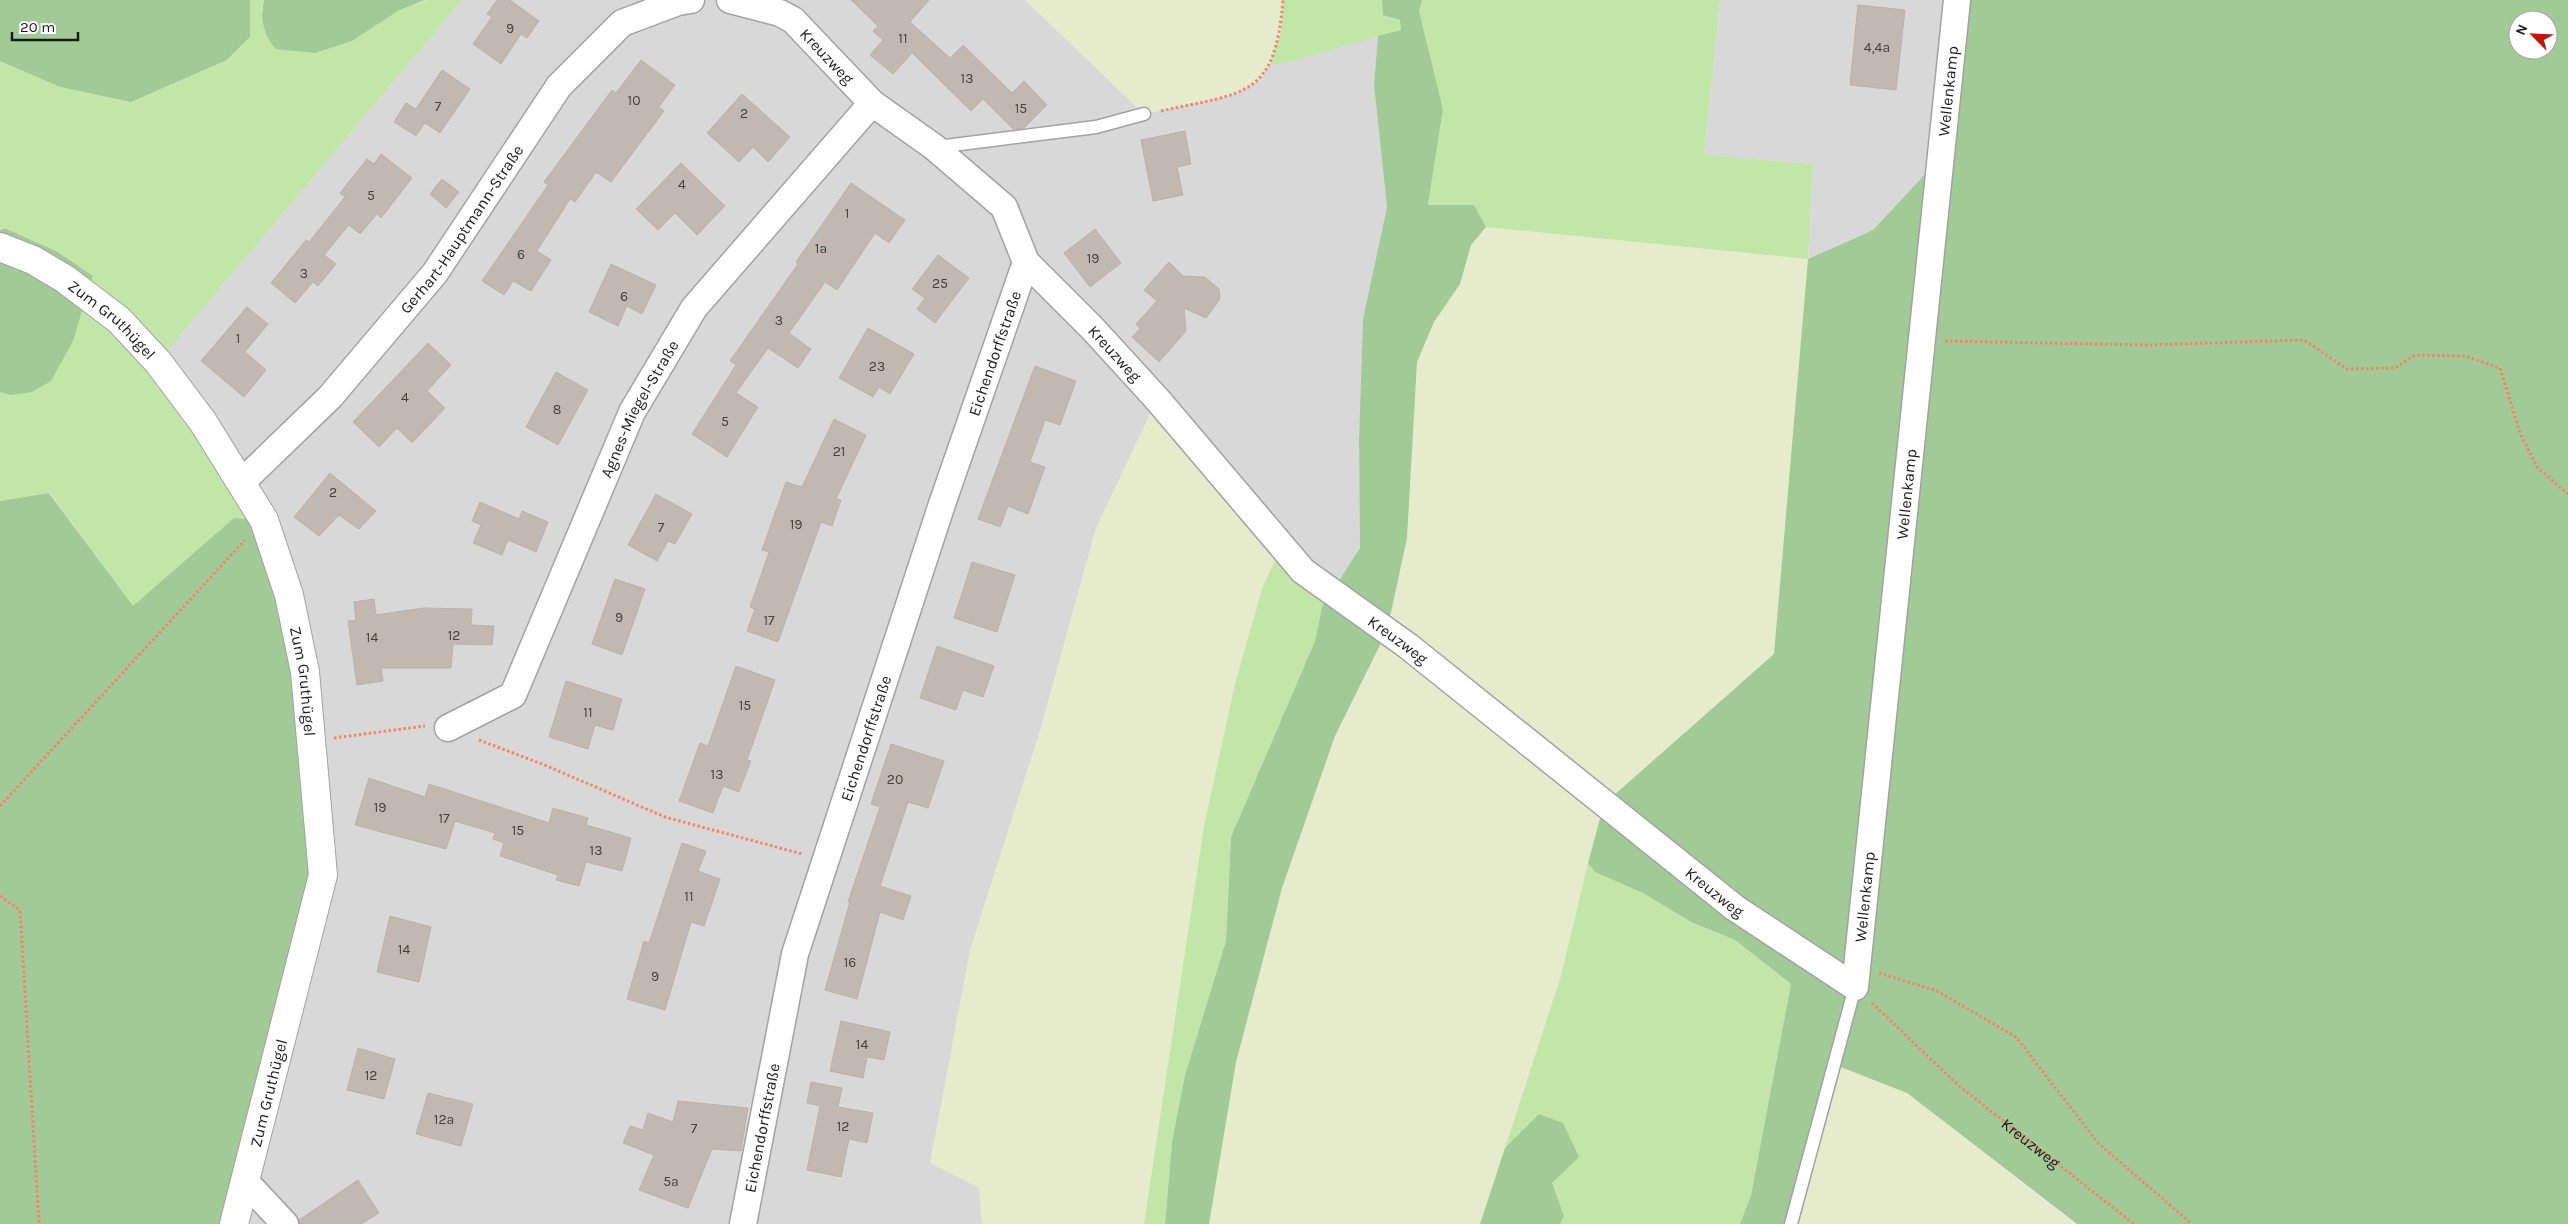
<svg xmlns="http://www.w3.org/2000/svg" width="2568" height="1224" font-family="Karla,sans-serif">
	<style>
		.residential { fill: #d9d8d8 }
		.farmland { fill: #e6ebcc }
		.grass { fill: #c1e6a8 }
		.forest { fill: #a2ca97; fill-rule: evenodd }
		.building { fill: #c1b8b1; stroke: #bdb1a4 }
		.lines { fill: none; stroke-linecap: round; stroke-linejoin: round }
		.service-casing { stroke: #a2a2a2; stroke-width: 15 }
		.minor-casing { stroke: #a2a2a2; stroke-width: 29 }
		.tertiary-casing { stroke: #a2a2a2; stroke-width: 30 }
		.path { stroke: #f4846b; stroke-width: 3; stroke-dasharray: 2.5 2.5; stroke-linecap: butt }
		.service { stroke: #fff; stroke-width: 12 }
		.minor { stroke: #fff; stroke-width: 26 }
		.tertiary { stroke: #fff; stroke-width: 28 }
		.labels { text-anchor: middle; stroke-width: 4; stroke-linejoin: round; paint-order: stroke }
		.number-label { font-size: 14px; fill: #444240 }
		.street-label { font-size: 16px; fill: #1b1b1b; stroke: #fff }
	</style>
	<rect width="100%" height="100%" fill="#ece9e1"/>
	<path class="residential" d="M462,0H1025L1144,114L1189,104L1252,85L1264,75L1269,64H1282L1378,36L1374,85L1387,207L1363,319L1359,438L1360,548L1332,592L1096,528L1042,724L979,1188L982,1224H234L158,362Z
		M1720,0H1944L1928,171L1873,230L1808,259L1813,164L1704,155Z"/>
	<path class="farmland" d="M1025,0H1283L1281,32L1270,64L1264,74L1252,85L1233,95L1144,114Z
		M1486,227L1808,259L1774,654L1604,804L1561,976L1480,1224H1209L1236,1062L1282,888L1335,736L1387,631L1412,435L1417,362L1434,322L1460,284L1471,245Z
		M1157,399L1282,546L1235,684L1204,826L1144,1224H982L979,1188L930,1163L970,950L1042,724L1096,528Z
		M1833,1064L1907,1093L2074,1224H1791Z"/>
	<path class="grass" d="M250,0H264L261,12L352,41L398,11L427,0H462L158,362L264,520L234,518L133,607L50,493L0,501V392L10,395L73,341L93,277L56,251L6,228L0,229V61L60,87L131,102L227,60L250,37Z
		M1283,0H1382L1383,15L1401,20V30L1282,64H1270L1281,32Z
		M1422,0H1720L1704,155L1813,164L1808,259L1486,227L1473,205H1428L1443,109L1419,11Z
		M1282,546L1332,592L1322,607L1315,641L1231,837L1226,941L1185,1075L1172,1142L1165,1224H1144L1204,826L1235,684L1263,586Z
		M1588,863L1595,872L1643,893L1691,922L1735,940L1791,984L1751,1195L1740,1224H1560L1564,1216L1552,1183L1505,1148L1561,976Z"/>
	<path class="forest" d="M0,0H250V37L227,60L131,102L60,87L0,61Z
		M264,0H425L398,11L352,41L315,53L276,49C263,35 260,18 264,0Z
		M1382,0H1422L1419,11L1443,109L1428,205H1474L1486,227L1471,245L1460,284L1434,322L1417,362L1407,538L1387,631L1335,736L1282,888L1236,1062L1209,1224H1165L1172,1142L1185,1075L1226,941L1231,837L1315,641L1322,607L1360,548L1359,438L1363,319L1387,207L1374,85L1378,36L1401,30L1400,20L1383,15Z
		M1944,0H2568V1224H2077L1907,1093L1833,1064L1793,1224H1740L1751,1195L1791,984L1735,940L1691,922L1643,893L1595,872L1588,863L1604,804L1774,654L1808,259L1873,230L1928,171ZM2518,20H2548V50H2518Z
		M5,228L56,251L93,276L73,341L51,381L32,392L10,395L0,392V230Z
		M49,493L133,606L234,518L264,520L289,595L323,875L234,1224H0V501Z
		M1539,1114L1563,1123L1579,1157L1552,1183L1564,1216L1560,1224H1480L1505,1148Z"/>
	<path class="building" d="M497,0H510L539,21L527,38L521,34L501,64L473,44L492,17L487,14Z
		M851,0H929L910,22L950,58L963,45L1012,93L1024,81L1047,105L1024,128L1013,129L983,99L971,111L912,53L893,74L870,55L883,40L873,31L878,26Z
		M1858,5L1905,10L1896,90L1850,85Z
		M641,60L675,85L659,107L664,111L611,182L596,172L575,202L570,199L537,251L551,260L531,291L513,281L504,295L482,281L548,185L544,182L612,90L616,93Z
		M442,70L470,89L440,133L425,123L416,136L394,122L406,103L416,109Z
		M742,94L790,137L768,162L753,147L739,162L707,133Z
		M1185,131L1191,164L1177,167L1183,195L1153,201L1141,140Z
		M381,154L412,178L381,218L377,214L360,234L349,225L324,255L336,264L318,286L313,282L295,303L271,283L306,240L309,242L345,197L340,193L367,159L374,164Z
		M681,163L725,206L697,235L675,213L658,230L636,209Z
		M442,179L459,192L446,208L430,194Z
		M851,183L905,220L889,243L875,233L837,290L825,282L789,333L811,349L798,368L768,348L736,393L758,407L727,457L692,434L736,365L730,361L798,264L796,262Z
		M1095,229L1121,263L1090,287L1064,253Z
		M938,255L969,278L935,323L917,309L925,298L912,289Z
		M1169,262L1183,276L1205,277L1219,289L1220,299L1206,318L1184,308L1186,331L1159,362L1132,337L1140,329L1136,324L1157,301L1144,290Z
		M611,264L656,285L642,314L627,306L618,326L589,312Z
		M247,307L268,324L245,352L266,370L244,397L201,361Z
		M868,328L914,354L890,394L879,387L873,397L839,378Z
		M428,343L451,365L427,391L445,408L412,443L397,428L379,447L353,422Z
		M1035,366L1076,381L1060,425L1045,420L1030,462L1045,467L1028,514L1008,506L1000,527L978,519Z
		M556,372L588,390L558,445L526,427Z
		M834,419L866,435L836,499L841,500L832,526L821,522L778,642L747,631L755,609L750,607L769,552L762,550L786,482L802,487Z
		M330,473L376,511L359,529L339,515L319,536L294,517Z
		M656,494L692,514L675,544L668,541L657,561L628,545Z
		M480,502L519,519L522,511L548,522L536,552L508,540L502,555L473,543L481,525L472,521Z
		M972,562L1015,575L997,632L954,618Z
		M615,579L645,589L622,655L592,644Z
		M374,599L376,615L423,608L472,609L471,625L494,626L492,645L453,644L451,668H381L383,681L357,685L348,621L356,620L354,602Z
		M937,646L994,666L983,697L963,690L956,710L920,698Z
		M736,666L775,680L747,760L751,761L739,792L723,786L713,813L679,801L700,743L708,746Z
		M566,681L622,699L613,730L595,725L588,749L549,737Z
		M891,744L944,761L928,808L908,802L880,886L911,896L903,920L880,912L857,999L825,990L850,902H848L880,807L871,804Z
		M369,778L425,797L429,784L549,823L553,808L588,818L586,825L631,838L622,871L586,862L579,886L556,880L558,875L500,856L504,843L493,839L495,833L455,821L446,849L355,825Z
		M682,843L706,851L698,871L720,879L704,926L691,922L665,1010L627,999L644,941L649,943Z
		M390,916L431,927L419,982L377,972Z
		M841,1021L890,1032L884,1060L867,1057L863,1078L830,1071Z
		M358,1048L395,1059L384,1099L347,1090Z
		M811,1082L842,1088L838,1107L873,1113L867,1143L849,1139L841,1177L807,1170L820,1106L807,1103Z
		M428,1093L473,1104L461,1146L416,1134Z
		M678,1101L748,1108L741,1151L712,1149L688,1208L639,1190L654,1155L623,1143L630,1126L643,1130L648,1113L673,1122Z
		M358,1180L379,1213L361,1224H300L299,1220Z"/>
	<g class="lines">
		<g class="service-casing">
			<path id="service" d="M937,147L1096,127L1144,114
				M1791,1224L1855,987"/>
		</g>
		<g class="minor-casing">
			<g id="minor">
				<path id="s2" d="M730,0L780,13L793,20L872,103L934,147L1004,207L1026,262L1093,329L1157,399L1303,571L1408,646L1735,908L1855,987L1957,0"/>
				<path id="s3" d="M242,482L330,397L435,273L559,86L622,23L678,2L691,0"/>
				<path id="s4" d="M448,728L513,695L632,412L694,308L872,103"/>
				<path d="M245,1181L285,1224"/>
				<path id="s5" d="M743,1224L795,954L942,504L1026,262"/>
			</g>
		</g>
		<g class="tertiary-casing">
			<g id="tertiary">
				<path id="s6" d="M0,247L33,260L65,279L119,320L158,362L203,422L264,520L289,595L305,672L323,875L234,1224"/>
			</g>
		</g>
		<g class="path">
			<path d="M1161,111C1245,92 1275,99 1283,0"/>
			<path d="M1945,341L2147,345L2304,340L2347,369L2395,368L2415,355L2465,356L2500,368L2520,433L2537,467L2568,494"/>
			<path d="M334,738L425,726"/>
			<path d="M479,740L547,766L665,817L802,854"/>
			<path d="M0,806L245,540"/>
			<path d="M0,896L20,910L39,1224"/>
			<path d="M1879,973L1937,991L2016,1037L2098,1143L2192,1224"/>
			<path id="s1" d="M1872,1003L1959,1086L2134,1224"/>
		</g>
		<use href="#service" class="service"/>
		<use href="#minor" class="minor"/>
		<use href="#tertiary" class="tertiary"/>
	</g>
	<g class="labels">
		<g class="number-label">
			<text x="510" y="33">9</text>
			<text x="903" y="43">11</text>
			<text x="1877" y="52">4,4a</text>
			<text x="967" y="83">13</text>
			<text x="634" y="105">10</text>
			<text x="438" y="111">7</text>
			<text x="1021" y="113">15</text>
			<text x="744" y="118">2</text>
			<text x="682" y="189">4</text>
			<text x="371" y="200">5</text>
			<text x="847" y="218">1</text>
			<text x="821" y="253">1a</text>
			<text x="521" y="259">6</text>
			<text x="1093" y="263">19</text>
			<text x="304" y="278">3</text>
			<text x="940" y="288">25</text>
			<text x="624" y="301">6</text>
			<text x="779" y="325">3</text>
			<text x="238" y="343">1</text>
			<text x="877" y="371">23</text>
			<text x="405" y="402">4</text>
			<text x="557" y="414">8</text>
			<text x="725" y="426">5</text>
			<text x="839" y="456">21</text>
			<text x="333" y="497">2</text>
			<text x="796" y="529">19</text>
			<text x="661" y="532">7</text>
			<text x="619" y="622">9</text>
			<text x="769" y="625">17</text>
			<text x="454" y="640">12</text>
			<text x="372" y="642">14</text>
			<text x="745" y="710">15</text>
			<text x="588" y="717">11</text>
			<text x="717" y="779">13</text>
			<text x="895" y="784">20</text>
			<text x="380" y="812">19</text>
			<text x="444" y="823">17</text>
			<text x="518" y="835">15</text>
			<text x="596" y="855">13</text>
			<text x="689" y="901">11</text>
			<text x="404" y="954">14</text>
			<text x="850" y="967">16</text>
			<text x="655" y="981">9</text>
			<text x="862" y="1049">14</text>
			<text x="371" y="1080">12</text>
			<text x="444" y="1124">12a</text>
			<text x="843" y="1131">12</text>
			<text x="694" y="1133">7</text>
			<text x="671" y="1186">5a</text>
		</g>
		<g class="street-label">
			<text dy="6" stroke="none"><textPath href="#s2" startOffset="116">Kreuzweg</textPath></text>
			<text dy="6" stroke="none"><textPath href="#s2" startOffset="2416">Wellenkamp</textPath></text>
			<text dy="6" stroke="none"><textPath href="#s3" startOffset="336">Gerhart-Hauptmann-Straße</textPath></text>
			<text dy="6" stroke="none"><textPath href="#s6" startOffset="135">Zum Gruthügel</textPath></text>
			<text dy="6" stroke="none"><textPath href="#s2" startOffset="536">Kreuzweg</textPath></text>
			<text dy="6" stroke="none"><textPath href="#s5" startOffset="908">Eichendorffstraße</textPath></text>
			<text dy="6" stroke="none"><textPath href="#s4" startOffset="386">Agnes-Miegel-Straße</textPath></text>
			<text dy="6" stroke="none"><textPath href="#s2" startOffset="2011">Wellenkamp</textPath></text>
			<text dy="6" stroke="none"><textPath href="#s2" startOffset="941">Kreuzweg</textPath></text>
			<text dy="6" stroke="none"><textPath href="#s6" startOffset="555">Zum Gruthügel</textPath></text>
			<text dy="6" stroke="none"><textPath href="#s5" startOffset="502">Eichendorffstraße</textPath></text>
			<text dy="6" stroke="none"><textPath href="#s2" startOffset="1346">Kreuzweg</textPath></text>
			<text dy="6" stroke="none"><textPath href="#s2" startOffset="1606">Wellenkamp</textPath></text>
			<text transform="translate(268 1093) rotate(-76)" y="6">Zum Gruthügel</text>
			<text dy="6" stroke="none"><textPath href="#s5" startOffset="98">Eichendorffstraße</textPath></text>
			<text dy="6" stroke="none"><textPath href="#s1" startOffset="212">Kreuzweg</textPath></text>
		</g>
	</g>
	<g transform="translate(2533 35) rotate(294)"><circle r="24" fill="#ffffff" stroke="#a4a4a4"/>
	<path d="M0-4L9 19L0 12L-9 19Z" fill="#be1708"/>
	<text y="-8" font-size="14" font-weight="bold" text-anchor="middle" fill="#1b1b1b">N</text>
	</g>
	<path d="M12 32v8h66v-8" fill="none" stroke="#1b1b1b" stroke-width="2.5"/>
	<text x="20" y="32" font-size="15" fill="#1b1b1b" stroke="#ffffff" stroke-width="4" paint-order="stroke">20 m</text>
</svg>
